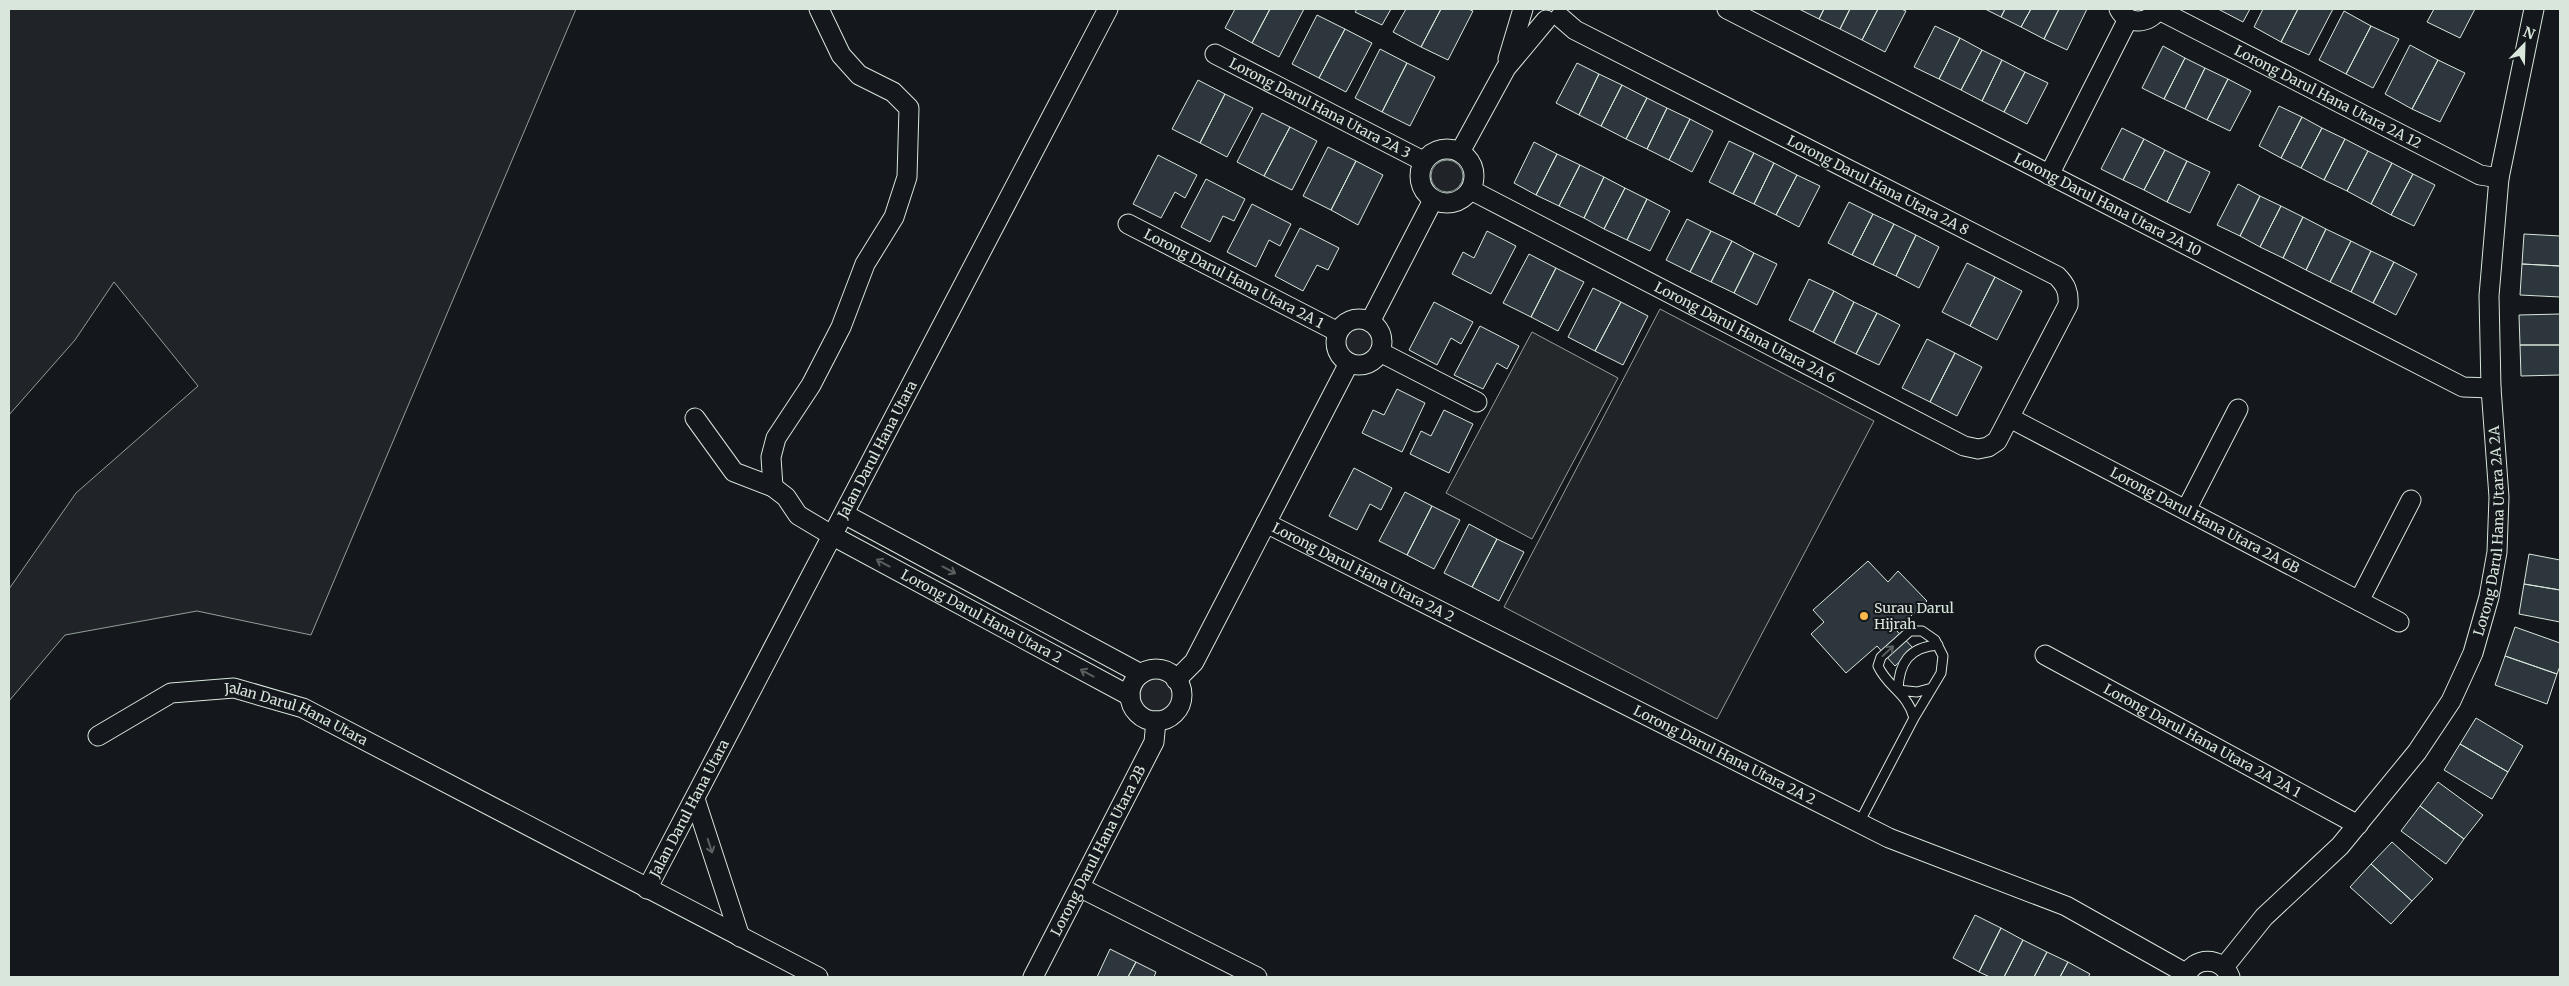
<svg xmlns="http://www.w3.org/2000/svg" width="2569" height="986" font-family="Merriweather,serif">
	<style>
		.green { fill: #202428; stroke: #939e99 }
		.parking { fill: #24282b; stroke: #939e99 }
		.building { fill: #2c363c; stroke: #d8e6dc }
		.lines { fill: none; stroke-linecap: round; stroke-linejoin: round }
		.lane-casing { stroke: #d8e6dc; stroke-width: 11 }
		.street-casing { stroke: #d8e6dc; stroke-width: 21 }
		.lane { stroke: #14181c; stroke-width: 9 }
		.street { stroke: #14181c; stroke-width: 19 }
		.oneway { stroke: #59605f }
		.poi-dot { fill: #ffb74d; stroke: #14181c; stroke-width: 2 }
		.labels { text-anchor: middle; stroke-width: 4; stroke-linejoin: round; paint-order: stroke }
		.street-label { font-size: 14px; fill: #d8e6dc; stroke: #14181c }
		.poi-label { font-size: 14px; fill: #d8e6dc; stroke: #14181c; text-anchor: start }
	</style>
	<rect width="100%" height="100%" fill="#14181c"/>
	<path class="green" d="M9,9H576L311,635L197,611L65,635L9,701V589L76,493L198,386L114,282L75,340L9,415Z
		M1431 176a16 16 0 1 1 32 0a16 16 0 1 1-32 0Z
		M1660,309L1874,421L1717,719L1504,607Z
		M1343 342a16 16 0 1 1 32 0a16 16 0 1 1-32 0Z
		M1140 695a17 17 0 1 1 34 0a17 17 0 1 1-34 0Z"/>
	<path class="parking" d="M1532,332L1618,378L1532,539L1446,493Z"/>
	<path class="building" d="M1235,9H1270L1252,43L1225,28Z
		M1270,9H1304L1279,57L1252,43Z
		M1357,9H1391L1382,25L1355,12Z
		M1406,9H1441L1421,47L1393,32Z
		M1441,9H1468L1473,11L1448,60L1421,47Z
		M1799,9H1824L1819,19Z
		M1824,9H1850L1840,29L1819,19Z
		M1850,9H1878L1862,40L1840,29Z
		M1878,9H1901L1906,11L1885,52L1862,40Z
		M1985,9H2005L2001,17Z
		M2005,9H2031L2021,27L2001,17Z
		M2031,9H2059L2044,39L2021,27Z
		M2059,9H2087L2067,50L2044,39Z
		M2218,9H2250L2243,22Z
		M2263,9H2298L2281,42L2254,27Z
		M2298,9H2333L2309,55L2281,42Z
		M2434,9H2475L2460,38L2427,22Z
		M2344,11L2371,26L2346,74L2319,60Z
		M1317,15L1345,29L1319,78L1292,64Z
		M1935,26L1960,38L1939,79L1914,67Z
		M2371,26L2399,39L2373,88L2346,74Z
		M1345,29L1372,43L1346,92L1319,78Z
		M1960,38L1982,50L1961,90L1939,79Z
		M2410,45L2438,60L2412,109L2385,94Z
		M2163,46L2185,58L2164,99L2142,88Z
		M1380,49L1407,63L1382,112L1355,98Z
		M1982,50L2002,60L1982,101L1961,90Z
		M2185,58L2205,68L2185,109L2164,99Z
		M2002,60L2025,72L2004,112L1982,101Z
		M2438,60L2465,73L2440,122L2412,109Z
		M1407,63L1435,77L1410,126L1382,112Z
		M1577,63L1599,74L1579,115L1556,103Z
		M2205,68L2228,79L2207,120L2185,109Z
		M2025,72L2048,83L2027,124L2004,112Z
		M1599,74L1622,85L1601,126L1579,115Z
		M2228,79L2251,91L2230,131L2207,120Z
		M1198,80L1225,94L1200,143L1172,129Z
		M1622,85L1647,98L1626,139L1601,126Z
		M1225,94L1253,108L1227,157L1200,143Z
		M1647,98L1667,108L1647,149L1626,139Z
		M2279,106L2302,117L2281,158L2259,146Z
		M1667,108L1690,119L1669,160L1647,149Z
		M1262,113L1290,127L1264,176L1237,162Z
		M2302,117L2322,128L2301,168L2281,158Z
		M1690,119L1713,131L1692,172L1669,160Z
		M1290,127L1317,141L1292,190L1264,176Z
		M2122,128L2144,139L2123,180L2101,169Z
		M2322,128L2345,139L2324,180L2301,168Z
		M2144,139L2165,150L2144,190L2123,180Z
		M2345,139L2368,151L2347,191L2324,180Z
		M1729,141L1754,153L1733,194L1709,182Z
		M1534,142L1557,154L1536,195L1514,183Z
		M1328,147L1356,161L1331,210L1303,196Z
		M2165,150L2187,161L2167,202L2144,190Z
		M2368,151L2392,163L2371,204L2347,191Z
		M1754,153L1774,163L1754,204L1733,194Z
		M1557,154L1580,165L1559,206L1536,195Z
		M1158,155L1197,175L1185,198L1175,192L1161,218L1133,204Z
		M1356,161L1383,175L1358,225L1331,210Z
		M2187,161L2210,172L2190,213L2167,202Z
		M1774,163L1797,175L1776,215L1754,204Z
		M2392,163L2413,174L2391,215L2371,204Z
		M1580,165L1604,177L1584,218L1559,206Z
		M2413,174L2435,185L2414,226L2391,215Z
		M1797,175L1820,186L1799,227L1776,215Z
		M1604,177L1625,188L1604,229L1584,218Z
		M1206,179L1245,199L1234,221L1223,216L1210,242L1181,227Z
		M2238,184L2260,196L2240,236L2217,225Z
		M1625,188L1647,199L1627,240L1604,229Z
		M2260,196L2281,206L2260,247L2240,236Z
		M1647,199L1670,211L1650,251L1627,240Z
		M1849,202L1873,214L1852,255L1828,243Z
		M1252,204L1291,224L1280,246L1269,240L1256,267L1227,252Z
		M2281,206L2303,217L2283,258L2260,247Z
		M1873,214L1894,224L1873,265L1852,255Z
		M2303,217L2326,229L2306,270L2283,258Z
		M1687,219L1711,231L1690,272L1666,260Z
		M1894,224L1916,235L1896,276L1873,265Z
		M1300,228L1339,248L1328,270L1317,265L1303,291L1275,276Z
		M2326,229L2351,241L2330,282L2306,270Z
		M1487,231L1516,246L1491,294L1452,274L1463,252L1474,258Z
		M1711,231L1732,241L1711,282L1690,272Z
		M2524,234L2560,236V266L2522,264Z
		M1916,235L1939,247L1919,288L1896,276Z
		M1732,241L1754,253L1734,293L1711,282Z
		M2351,241L2371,251L2351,292L2330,282Z
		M2371,251L2394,262L2373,303L2351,292Z
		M1754,253L1777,264L1757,305L1734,293Z
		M1529,254L1556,268L1531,317L1503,303Z
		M2394,262L2417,274L2396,315L2373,303Z
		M1967,263L1995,277L1970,326L1942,312Z
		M2522,264L2560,266V297L2520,295Z
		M1556,268L1584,282L1558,331L1531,317Z
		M1995,277L2022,291L1997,340L1970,326Z
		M1809,279L1834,291L1813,332L1789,320Z
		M1593,288L1621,302L1595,351L1568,337Z
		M1834,291L1854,302L1834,343L1813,332Z
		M1434,302L1473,322L1461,344L1451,338L1437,365L1409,350Z
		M1621,302L1648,316L1623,365L1595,351Z
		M1854,302L1877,313L1856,354L1834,343Z
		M1877,313L1900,325L1879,365L1856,354Z
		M2560,314V345H2520L2519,315Z
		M1480,326L1519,346L1507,369L1497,363L1483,389L1454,375Z
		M1927,339L1955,353L1930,402L1902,388Z
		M2520,345H2560V375L2521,376Z
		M1955,353L1982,367L1957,416L1930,402Z
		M1397,389L1425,403L1402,452L1362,433L1373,410L1384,415Z
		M1444,410L1473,424L1449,473L1410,454L1421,431L1431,436Z
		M1354,468L1392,488L1381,510L1370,504L1357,530L1329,516Z
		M1405,492L1432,506L1407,555L1379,541Z
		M1432,506L1460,520L1434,569L1407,555Z
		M1469,524L1497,539L1472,587L1444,573Z
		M1497,539L1524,552L1499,601L1472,587Z
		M2529,554L2560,560V590L2524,584Z
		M1868,561L1888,582L1898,571L1927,601L1896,630L1914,649L1895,666L1877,646L1846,673L1811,634L1824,622L1813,610Z
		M2524,584L2560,590V622L2519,614Z
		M2515,627L2560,643V666L2557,674L2505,656Z
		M2505,656L2557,674L2547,704L2495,685Z
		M2476,718L2523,746L2508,772L2460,744Z
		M2460,744L2508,772L2492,799L2444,770Z
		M2438,782L2483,815L2464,839L2420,806Z
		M2420,806L2464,839L2446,864L2401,831Z
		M2392,842L2433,879L2412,901L2371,864Z
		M2371,864L2412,901L2391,924L2350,887Z
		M1975,915L2001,928L1979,972L1953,958Z
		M2001,928L2023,940L2004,977H1990L1979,972Z
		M2023,940L2047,952L2034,977H2004Z
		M1110,949L1136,962L1128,977H1097Z
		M2047,952L2068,962L2060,977H2034Z
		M1136,962L1156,972L1154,977H1128Z
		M2068,962L2090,974L2088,977H2060Z"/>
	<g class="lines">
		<g class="lane-casing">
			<path id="lane" d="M1932,688L1917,692L1898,690C1899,663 1909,647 1938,645
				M1859,823L1914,718L1941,673L1943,656L1935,640L1922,631H1910L1881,657L1878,666C1888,688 1907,692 1914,718"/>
		</g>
		<g class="street-casing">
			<g id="street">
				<path id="s1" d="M1727,9L2463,387L2491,388"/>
				<path d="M2119,9C2128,26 2149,24 2159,9"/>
				<path id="s2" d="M2159,10L2480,175L2499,178"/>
				<path id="s3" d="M1215,54L1423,161"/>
				<path d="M1508,59L1523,9"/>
				<circle cx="1447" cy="176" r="27"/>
				<path d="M1460,152L1506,68L1546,20"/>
				<path d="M2049,175L2128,19"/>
				<path id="s4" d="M1471,190L1964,446L1978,449L1988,447L1997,441L2068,305C2069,292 2066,285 2057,276L1575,30L1560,17"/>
				<path id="s5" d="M1128,224L1338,332"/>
				<circle cx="1359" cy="342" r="23"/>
				<path d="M1370,322L1433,200"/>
				<path d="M1380,352L1477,402"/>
				<path id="s6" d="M695,418L734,472L773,487L786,497L798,515L833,536L1130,696"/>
				<path id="s7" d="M2010,418L2399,622"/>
				<path d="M773,487L771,457L776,438L811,385L841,327L865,264L894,217L907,177L909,108L893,92L859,75L841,55L819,9"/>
				<path d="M2186,510L2238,409"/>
				<path d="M844,514L1141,674"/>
				<path id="s8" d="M1266,523L1889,838L2066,906L2187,974"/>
				<path d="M2359,601L2411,500"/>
				<path id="s9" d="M2045,655L2358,825"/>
				<circle cx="1156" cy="695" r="26"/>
				<path d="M1176,680L1194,662L1349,363"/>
				<path id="s10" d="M98,736L171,693L234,688L303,708L818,977"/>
				<path d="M695,799L740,937"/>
				<path d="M1081,888L1257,977"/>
				<path id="s11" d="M647,889L1108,9"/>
				<path id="s12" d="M2224,967L2264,917L2340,846L2417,752L2451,701L2473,653L2489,597L2497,552L2499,497L2491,388L2489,296L2499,178L2534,9"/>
				<path id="s13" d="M1033,977L1154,742L1156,721"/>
				<path d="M2186,977C2193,956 2222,956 2230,977"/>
			</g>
		</g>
		<use href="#lane" class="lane"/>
		<use href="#street" class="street"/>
	</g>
	<defs><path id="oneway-shaft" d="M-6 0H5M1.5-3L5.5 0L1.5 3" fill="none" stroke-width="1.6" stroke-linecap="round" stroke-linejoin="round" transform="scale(1.25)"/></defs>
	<g class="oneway">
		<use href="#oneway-shaft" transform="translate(883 563) rotate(-152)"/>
		<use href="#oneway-shaft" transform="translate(949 570) rotate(28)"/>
		<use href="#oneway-shaft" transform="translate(1888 651) rotate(-43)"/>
		<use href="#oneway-shaft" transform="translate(1087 673) rotate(-152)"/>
		<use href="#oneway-shaft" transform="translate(710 846) rotate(72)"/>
	</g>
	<circle class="poi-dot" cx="1864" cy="616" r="5"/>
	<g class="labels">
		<g class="street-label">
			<text dy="5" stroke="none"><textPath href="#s2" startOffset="190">Lorong Darul Hana Utara 2A 12</textPath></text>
			<text dy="5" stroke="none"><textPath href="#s3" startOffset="118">Lorong Darul Hana Utara 2A 3</textPath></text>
			<text transform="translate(1878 185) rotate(27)" y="5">Lorong Darul Hana Utara 2A 8</text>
			<text dy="5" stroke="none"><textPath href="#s1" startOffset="428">Lorong Darul Hana Utara 2A 10</textPath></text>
			<text dy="5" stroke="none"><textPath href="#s5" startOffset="119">Lorong Darul Hana Utara 2A 1</textPath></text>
			<text dy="5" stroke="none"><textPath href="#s4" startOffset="309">Lorong Darul Hana Utara 2A 6</textPath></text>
			<text dy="5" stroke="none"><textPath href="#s11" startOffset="496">Jalan Darul Hana Utara</textPath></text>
			<text dy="5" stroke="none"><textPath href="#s7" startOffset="220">Lorong Darul Hana Utara 2A 6B</textPath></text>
			<text dy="5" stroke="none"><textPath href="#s12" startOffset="528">Lorong Darul Hana Utara 2A 2A</textPath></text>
			<text dy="5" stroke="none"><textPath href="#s8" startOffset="109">Lorong Darul Hana Utara 2A 2</textPath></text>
			<text dy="5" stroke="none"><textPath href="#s6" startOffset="356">Lorong Darul Hana Utara 2</textPath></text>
			<text dy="5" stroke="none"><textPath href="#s10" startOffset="215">Jalan Darul Hana Utara</textPath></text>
			<text dy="5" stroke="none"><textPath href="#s9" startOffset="179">Lorong Darul Hana Utara 2A 2A 1</textPath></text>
			<text dy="5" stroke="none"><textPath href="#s8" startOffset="514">Lorong Darul Hana Utara 2A 2</textPath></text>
			<text dy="5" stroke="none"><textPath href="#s11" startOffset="91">Jalan Darul Hana Utara</textPath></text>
			<text dy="5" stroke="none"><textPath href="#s13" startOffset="142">Lorong Darul Hana Utara 2B</textPath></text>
		</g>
		<g class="poi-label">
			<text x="1874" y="613">Surau Darul<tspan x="1874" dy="16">Hijrah</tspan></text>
		</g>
	</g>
	<rect width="2569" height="986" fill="none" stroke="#d8e6dc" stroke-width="20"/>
	<g transform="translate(2524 45) rotate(23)" stroke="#14181c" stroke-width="4" paint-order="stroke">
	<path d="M0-4L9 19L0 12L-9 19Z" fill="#d8e6dc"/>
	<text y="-8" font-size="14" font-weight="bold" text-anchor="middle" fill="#d8e6dc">N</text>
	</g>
</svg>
